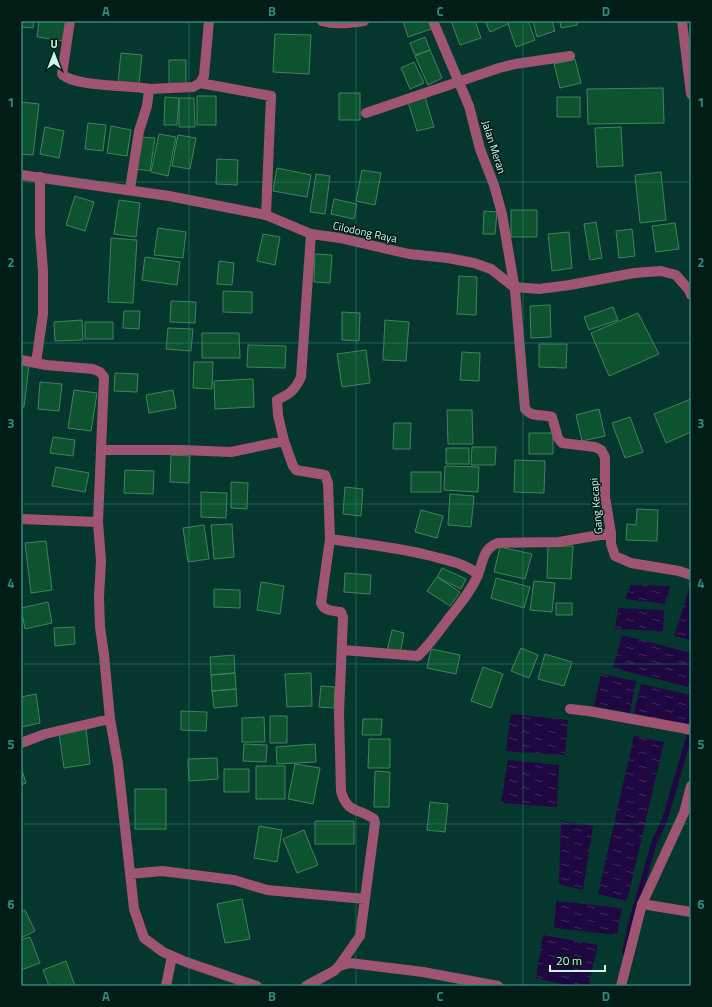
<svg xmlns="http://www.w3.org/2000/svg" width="712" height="1007" font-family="'Titillium Web',sans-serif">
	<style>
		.water { fill: url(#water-ripples) }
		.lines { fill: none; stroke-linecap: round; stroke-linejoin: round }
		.stream { stroke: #1f0741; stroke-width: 5.5 }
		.building { fill: #0d5330; stroke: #43825d }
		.service { stroke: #9f5572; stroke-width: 10 }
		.minor { stroke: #9f5572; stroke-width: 10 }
		.tertiary { stroke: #9f5572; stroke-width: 10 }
		.grid { fill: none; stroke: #2c8981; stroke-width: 1; stroke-opacity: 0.55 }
		.labels { text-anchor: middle; stroke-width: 3; stroke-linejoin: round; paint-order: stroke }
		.street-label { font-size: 11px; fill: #cdf5ea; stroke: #021c16 }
		.neatline { fill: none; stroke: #2c8981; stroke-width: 1.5 }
		.grid-label { font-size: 13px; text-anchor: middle; font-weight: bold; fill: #2c8981 }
	</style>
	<defs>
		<pattern id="water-ripples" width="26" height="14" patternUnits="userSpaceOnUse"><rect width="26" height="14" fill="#1f0741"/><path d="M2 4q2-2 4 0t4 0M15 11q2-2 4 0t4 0" fill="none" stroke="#3e2c5d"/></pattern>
	</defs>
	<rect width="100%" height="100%" fill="#06372e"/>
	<path class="water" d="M631,585L670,586L665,604L625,599Z
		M689,589L691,590V640L674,636Z
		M618,608L664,610L663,631L615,629Z
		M622,635L691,653V674L688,687L613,668Z
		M601,674L636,681L630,713L594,706Z
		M641,684L691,695V712L688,726L634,713Z
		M511,714L568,720L565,755L506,751Z
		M634,736L664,742L627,901L598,894Z
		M508,760L559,765L557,807L501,803Z
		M561,821L593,826L583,890L559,884Z
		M556,901L622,908L617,935L554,928Z
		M543,935L598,945L588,986H571L536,978Z"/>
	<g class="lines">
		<path class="stream" d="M625,952L631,923L654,843L665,819L691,730"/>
	</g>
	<path class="building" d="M21,21H34L33,28L21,27Z
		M39,21H68L64,41L37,37Z
		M403,21H431L434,28L408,37Z
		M451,21H475L481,38L460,45Z
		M485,21H506L508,24L490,32Z
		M507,21H528L535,40L516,47Z
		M533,21H552L555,31L537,37Z
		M560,21H577V25L561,28Z
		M275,34L311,35L309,74L273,72Z
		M425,37L430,50L415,55L410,43Z
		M430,50L442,78L428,85L415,56Z
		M121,53L142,55L139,84L118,82Z
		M575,59L581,83L560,88L554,64Z
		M169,60H186V84H169Z
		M414,62L424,83L410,89L401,68Z
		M663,88L664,123L588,124L587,89Z
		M339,93H360V120H339Z
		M197,96H216V125H197Z
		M165,97L179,98L177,125H164Z
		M425,97L434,127L417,131L408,102Z
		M557,97H580V117H557Z
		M179,98H194L195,127H179Z
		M21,102L39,104L33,155L21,154Z
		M88,123L106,125L103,151L85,149Z
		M111,126L131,130L127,156L107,153Z
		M45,127L64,131L59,158L40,154Z
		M621,127L623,166L597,167L595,128Z
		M159,134L176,137L168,176L151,172Z
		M178,135L196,138L190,169L172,166Z
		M140,137L155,138L150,171L136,169Z
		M217,159L238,160L237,185L216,184Z
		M277,168L311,175L307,197L273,191Z
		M362,170L381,173L375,205L356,201Z
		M661,172L666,220L640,223L635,175Z
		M316,174L330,176L325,214L310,212Z
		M75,196L94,202L85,231L66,225Z
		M334,199L357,204L354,219L331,214Z
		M119,200L140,203L136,237L114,234Z
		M511,210H537V237H511Z
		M484,211L497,212L495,234H483Z
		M596,222L602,258L590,260L584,224Z
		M675,223L679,249L656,252L652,226Z
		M158,228L186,232L183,258L154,255Z
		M632,229L635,256L619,258L616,231Z
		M569,232L572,268L552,271L548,234Z
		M263,234L280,237L275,265L257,261Z
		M111,238L137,240L133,303L108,302Z
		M315,254L332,255L330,283L314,282Z
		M145,257L180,262L177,285L142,280Z
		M219,261L234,263L232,285L217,284Z
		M459,276L477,277L476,315L457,314Z
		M223,291L252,292V313L223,312Z
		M171,301L196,302L195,323L170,322Z
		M550,305L551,337L531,338L530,306Z
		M613,307L618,320L589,330L584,317Z
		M124,311H140L139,329L123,328Z
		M342,312L360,313L359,341L342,340Z
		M638,313L659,354L609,376L591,333Z
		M82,320L83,340L55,341L54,322Z
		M385,320L409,322L406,361L383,360Z
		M85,322H113V339H85Z
		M168,328L193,329L191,351L166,349Z
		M202,333H239L240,358H202Z
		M539,344H567L566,368L539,367Z
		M248,345L286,346L285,368L247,367Z
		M366,350L370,383L342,387L337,354Z
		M462,352L480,353L479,381L460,380Z
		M194,362H213L212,389L193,388Z
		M21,365H29L24,407H21Z
		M115,373L138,374L137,392L114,391Z
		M253,379L254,407L215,409L214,381Z
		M40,382L62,384L59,411L38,409Z
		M74,390L97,393L91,431L68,428Z
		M173,390L176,408L149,413L146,395Z
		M691,399V432L666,443L654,414Z
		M599,409L605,436L582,441L576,415Z
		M447,410H472L473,444H448Z
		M630,417L643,452L625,458L612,423Z
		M394,423H411L410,449H393Z
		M529,433H553V454H529Z
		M53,437L75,440L73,456L50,453Z
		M472,447H496L495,465H471Z
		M446,448H469V464H446Z
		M171,455L190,456L189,483L170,482Z
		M515,460L545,461L544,493L514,492Z
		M445,466L479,467L478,492L444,490Z
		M56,467L89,473L85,492L52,486Z
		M125,470L154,471L153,494L124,493Z
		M411,472H441V492H411Z
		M231,482L248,483L247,509L231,508Z
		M345,487L363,489L361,516L343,514Z
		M201,492L227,493L226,518L201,517Z
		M450,494L474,496L471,527L448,525Z
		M637,509L658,510L657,541L626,540L627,524L636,525Z
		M421,510L443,516L437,538L415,532Z
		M232,524L234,557L214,559L211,525Z
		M204,525L209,559L188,562L183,528Z
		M46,541L52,590L31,593L25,543Z
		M548,546H573L571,579L547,578Z
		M500,547L532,554L525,579L494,572Z
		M442,568L466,579L461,589L437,577Z
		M345,573L371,575L370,594L344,592Z
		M437,577L460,592L450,606L427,591Z
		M496,578L530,587L524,608L491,598Z
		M534,581L555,583L552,612L530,610Z
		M261,582L284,586L280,614L257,610Z
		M214,589L240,590V608L214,607Z
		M48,602L52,623L25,629L21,608Z
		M556,603H572V615H556Z
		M74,627L75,644L55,646L54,628Z
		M392,630L404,633L400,654L387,651Z
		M521,648L538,655L529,678L511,671Z
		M431,649L460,655L456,674L427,668Z
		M545,654L572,662L564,686L538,679Z
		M234,655L235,673L211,675L210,657Z
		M483,667L503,674L491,708L471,701Z
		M235,673L236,689L212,691L211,675Z
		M311,673L312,706L287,707L285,674Z
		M321,686L335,687L334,708L319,707Z
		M236,689L237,706L214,708L212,691Z
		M36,694L40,723L21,727V697Z
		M181,711L207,712L206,731L181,730Z
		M270,716H287V743H270Z
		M264,717L265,742H242V718Z
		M363,719H382L381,735H362Z
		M86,729L90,764L64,768L59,733Z
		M369,739H390V768H368Z
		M244,744L267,745L266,762L243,761Z
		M315,744L316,762L277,764L276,747Z
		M217,758L218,779L189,781L188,759Z
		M295,764L320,768L313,804L288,799Z
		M256,766H285V799H256Z
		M21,767L26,783L21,785Z
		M224,769H249V792H224Z
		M375,771L390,772L389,807H374Z
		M135,789H166V829H135Z
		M430,802L448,804L445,832L427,830Z
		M315,821H354V844H315Z
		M259,826L282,830L277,862L254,858Z
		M304,830L318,865L297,873L283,839Z
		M242,899L250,939L225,943L217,904Z
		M25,910L35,931L21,938V912Z
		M30,937L40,963L21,970V940Z
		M66,961L75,986H49L43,970Z"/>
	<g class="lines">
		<path class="service" d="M682,21L691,94
			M642,904L691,912"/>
		<path class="minor" d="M70,21L63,68L62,74C74,87 130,85 149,89L147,106L139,131L130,189
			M322,21C336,25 350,23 364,21
			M433,21L469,106L480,149L494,185L502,214L515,290L525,409C532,418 543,414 552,417L558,438L562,443L595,447L601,450L605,457V497L611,533V544L615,556L631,563L679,571L691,575
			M200,83L271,96L266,215
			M149,89L193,87L200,83L204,76L209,21
			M366,113L499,68L515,64L570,56
			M21,360L46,365L93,369L100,372L104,377L98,522L101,561L99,597L100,627L104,655L110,719L118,764L134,909L144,938L163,952L186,962L257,986
			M36,363L43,314V271L40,232V177
			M284,441L278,415L277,400C290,394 295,390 301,377L311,234
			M101,450H181L231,452L284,441L293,466L296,470L325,475L328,483L330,539L321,603C324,611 333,611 341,612L343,617L339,713L341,791C347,814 359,808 374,819L375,823L360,936L339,966
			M21,519L98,522
			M330,539C363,544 395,547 427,555C447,560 461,562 478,574
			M343,650L418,656C430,644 439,631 449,618C460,604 471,591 478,575C483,562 483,548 498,543L559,542L611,533
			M570,709L588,711L682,728L691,730
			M21,743L45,734L110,719
			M130,874L162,871L234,880L267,890L365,899
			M166,986L172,956
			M306,986L334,971L339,966L350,963L423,972L498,986
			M621,986L642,904L684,813L691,786"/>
		<path class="tertiary" d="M21,175L169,196L266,215L311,234L340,238L409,254L448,258L474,263L491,269L514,287L539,289L570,285L634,273L661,271L676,275L689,290L691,295"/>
	</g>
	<path class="grid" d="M189,21V986M356,21V986M523,21V986M21,182H691M21,343H691M21,504H691M21,664H691M21,824H691"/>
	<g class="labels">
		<g class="street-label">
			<text transform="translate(494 147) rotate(72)" y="4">Jalan Meran</text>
			<text transform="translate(365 232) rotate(12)" y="4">Cilodong Raya</text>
			<text transform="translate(596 506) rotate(-95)" y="4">Gang Kecapi</text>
		</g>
	</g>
	<rect width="712" height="1007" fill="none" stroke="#021c16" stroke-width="44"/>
	<g transform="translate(54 54)" stroke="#021c16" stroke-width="3" paint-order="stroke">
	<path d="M0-3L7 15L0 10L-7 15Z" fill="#cdf5ea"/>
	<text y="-6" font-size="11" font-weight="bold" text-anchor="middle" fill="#cdf5ea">U</text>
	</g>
	<path d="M550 965v6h55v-6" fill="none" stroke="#cdf5ea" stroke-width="2"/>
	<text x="556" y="965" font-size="12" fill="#cdf5ea" stroke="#021c16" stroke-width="3" paint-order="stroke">20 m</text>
	<rect x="22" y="22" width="668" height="963" class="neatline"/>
	<g class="grid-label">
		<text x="106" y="16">A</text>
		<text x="272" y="16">B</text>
		<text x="440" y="16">C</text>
		<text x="606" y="16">D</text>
		<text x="11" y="107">1</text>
		<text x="701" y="107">1</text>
		<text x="11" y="267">2</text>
		<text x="701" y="267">2</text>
		<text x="11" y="428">3</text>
		<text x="701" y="428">3</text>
		<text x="11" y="588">4</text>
		<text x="701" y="588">4</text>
		<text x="11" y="749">5</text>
		<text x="701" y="749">5</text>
		<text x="11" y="909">6</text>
		<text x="701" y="909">6</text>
		<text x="106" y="1001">A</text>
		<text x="272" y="1001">B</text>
		<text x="440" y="1001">C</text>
		<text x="606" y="1001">D</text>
	</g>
</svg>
